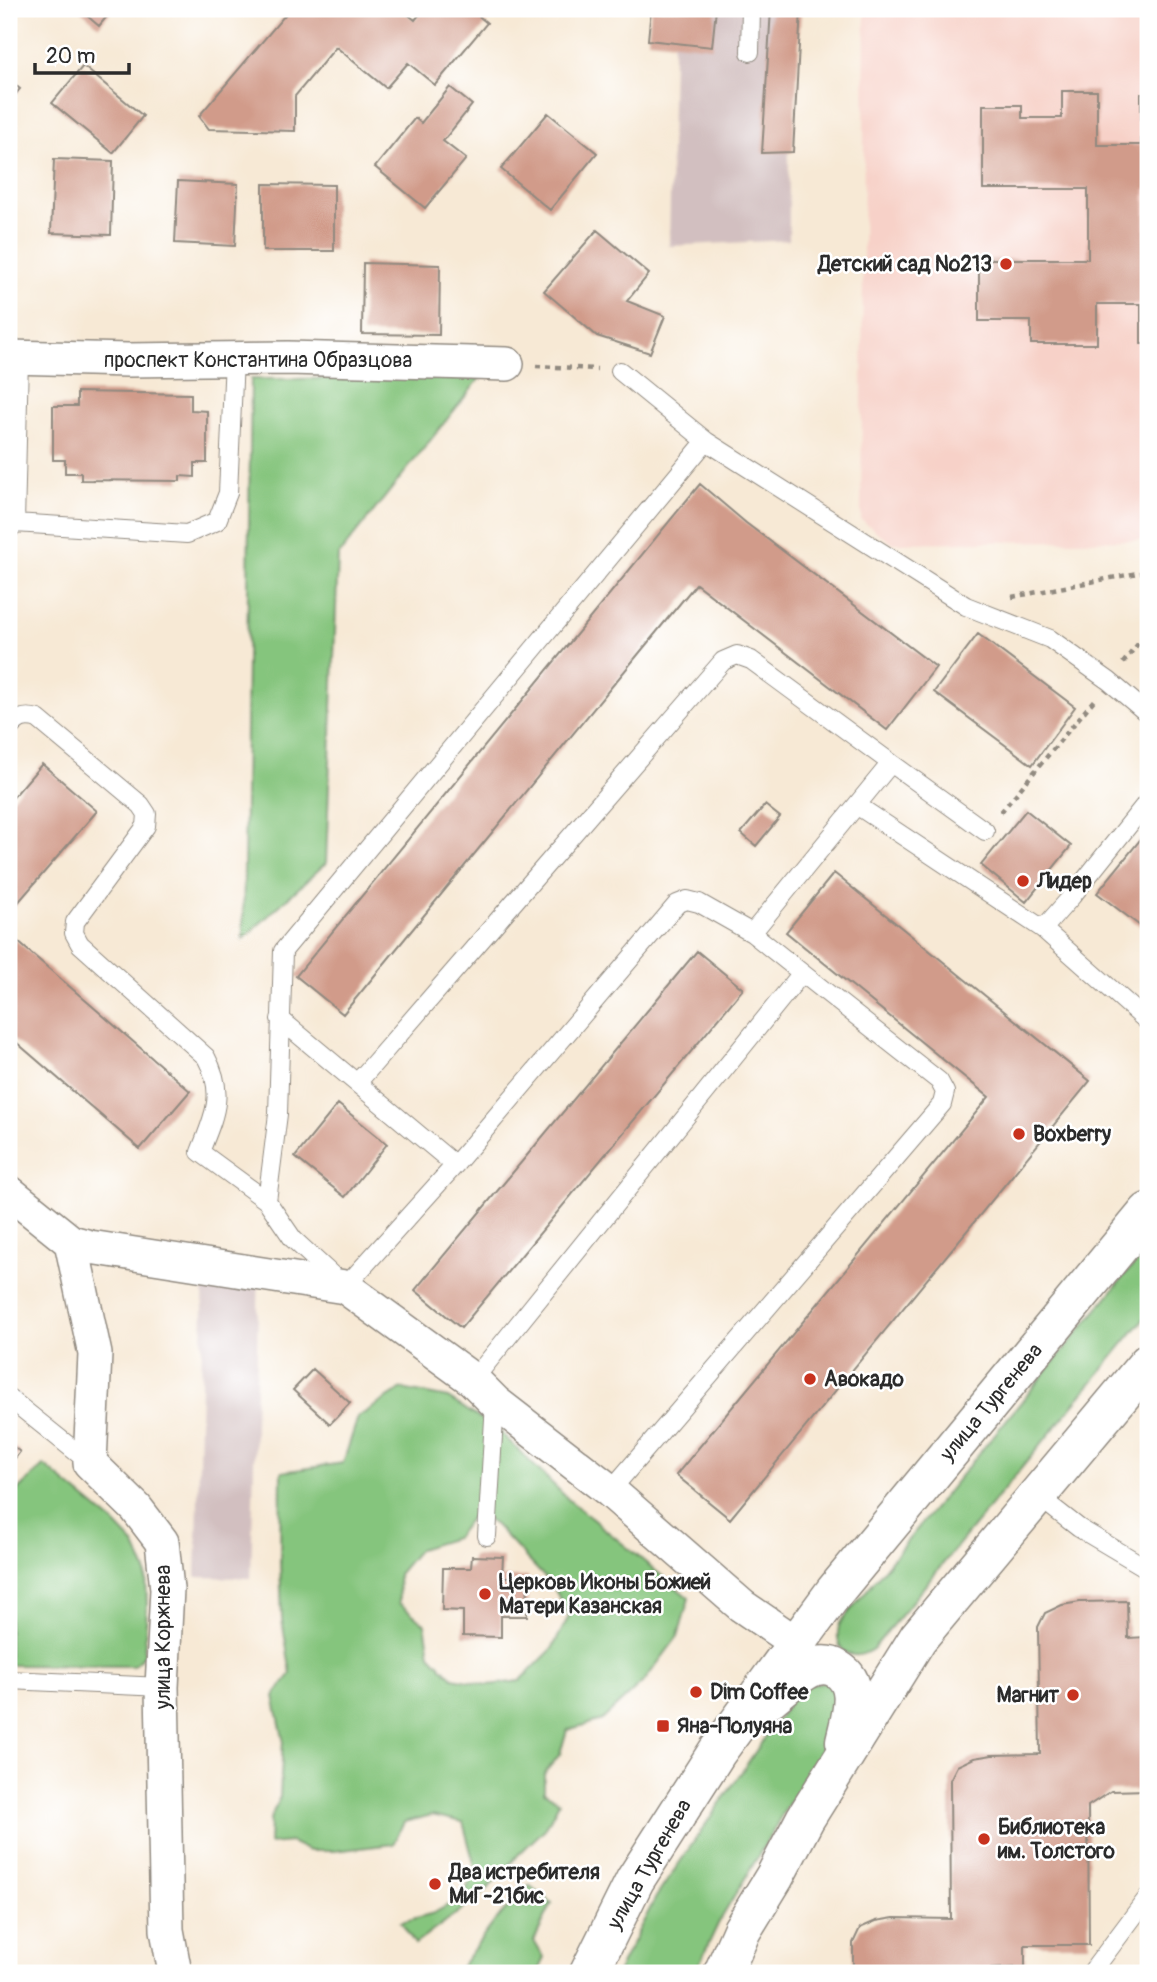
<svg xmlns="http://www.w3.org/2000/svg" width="1157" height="1982" font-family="Pangolin,sans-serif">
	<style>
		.built { fill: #f7d1c8 }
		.industrial { fill: #d2bfc0 }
		.green { fill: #85c57d; stroke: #587854; stroke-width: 2; fill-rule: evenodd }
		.building { fill: #d19b8a }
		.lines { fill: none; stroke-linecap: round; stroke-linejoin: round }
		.lane-casing { stroke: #918a80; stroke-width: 20 }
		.street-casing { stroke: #918a80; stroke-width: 36 }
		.primary-casing { stroke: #918a80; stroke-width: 41 }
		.path { stroke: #918a80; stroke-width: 4.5; stroke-dasharray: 5 5; stroke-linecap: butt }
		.lane { stroke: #fff; stroke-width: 18 }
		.street { stroke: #fff; stroke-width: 33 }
		.primary { stroke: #fff; stroke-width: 38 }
		.poi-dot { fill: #c8321e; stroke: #fff; stroke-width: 2.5 }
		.labels { text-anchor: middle; stroke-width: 5; stroke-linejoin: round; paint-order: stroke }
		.poi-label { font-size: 21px; font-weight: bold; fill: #2b2b2b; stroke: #fff; text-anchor: start }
		.street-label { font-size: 21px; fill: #2b2b2b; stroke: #fff }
	</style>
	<rect width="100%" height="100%" fill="#fff"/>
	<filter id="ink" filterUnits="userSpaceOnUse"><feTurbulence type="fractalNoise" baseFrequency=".0143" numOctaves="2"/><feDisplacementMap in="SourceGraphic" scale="14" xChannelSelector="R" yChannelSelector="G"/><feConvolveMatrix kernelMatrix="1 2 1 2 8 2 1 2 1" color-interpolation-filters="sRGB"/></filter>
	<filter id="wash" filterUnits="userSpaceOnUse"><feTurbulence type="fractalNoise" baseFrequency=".00686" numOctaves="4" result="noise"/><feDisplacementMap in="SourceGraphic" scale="28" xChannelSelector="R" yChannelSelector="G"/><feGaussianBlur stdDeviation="1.57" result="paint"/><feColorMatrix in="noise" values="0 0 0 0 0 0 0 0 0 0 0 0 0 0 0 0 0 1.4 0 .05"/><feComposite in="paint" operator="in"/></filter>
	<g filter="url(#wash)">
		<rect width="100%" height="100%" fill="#f7e9d5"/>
		<path class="built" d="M865,9H1148V540L892,543L861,520Z"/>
		<path class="industrial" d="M674,9H788L789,240L669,246Z
			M204,1270L259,1271L251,1578L196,1577Z"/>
		<path class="green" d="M480,378L338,556L326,863L243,939L251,379Z
			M1148,1247V1314L873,1649C850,1665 831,1648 840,1623Z
			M402,1389L448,1398L498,1430L569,1500L689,1598L678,1636L645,1680L602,1720L567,1730L560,1754L544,1774V1792L559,1802L545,1829L517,1856L484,1893L415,1944L401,1922L434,1913L464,1896L475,1867L463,1822L432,1815L404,1822L393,1844L334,1851H309L291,1842L269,1844L270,1819L280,1797L283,1738L274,1696L291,1674L282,1620L280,1561L281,1472L343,1463L358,1417ZM475,1512L495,1525L553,1586L569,1616L552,1649L520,1681L488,1685L453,1678L430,1654L425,1624L399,1603L398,1574L419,1549L455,1538Z
			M44,1465L113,1522L134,1544L146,1571L147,1609L144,1656L134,1666L9,1665V1499Z
			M830,1681L842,1714L718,1924L695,1973H617L656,1897L801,1685Z
			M529,1885L552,1903L534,1941L544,1958L537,1973H456L495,1921Z"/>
		<g id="blocks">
			<path class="building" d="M79,9H113L99,26Z
				M290,9H401L415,20L424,9H433L441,15L447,9H470L487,23L435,85L408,63L386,88L336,47L295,96V131L209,129L199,116Z
				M651,9H716L712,47L648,40Z
				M771,9H801L793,152L762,153Z
				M83,66L143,116L113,153L52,103Z
				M9,80L20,89L9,102Z
				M450,87L472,105L443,141L466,159L425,208L375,167L415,118L421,123Z
				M1062,91H1097V145H1141V94H1148V189H1145V255H1148V344H1141V304H1097V344H1031V321H979V259H1088V189H983V105H1022V118H1062Z
				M548,113L597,153L550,210L501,169Z
				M54,159L113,161L111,235L51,233Z
				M178,181L238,184L235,246L175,243Z
				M263,184L334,185V251H263Z
				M597,230L649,274L627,301L665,316L650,353L597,336L544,291Z
				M363,263L440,265L439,335L362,334Z
				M77,392L191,394V410L207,411V463H195V477L180,476V481L81,480V473H65V460H53V406H77Z
				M700,484L746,523L936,667L887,730L696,584L343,1014L296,976Z
				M978,634L1075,707L1032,765L934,692Z
				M42,764L97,811L9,913V802Z
				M765,805L780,817L756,846L741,833Z
				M1026,810L1071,846L1026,902L981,865Z
				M1148,830V932L1097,893Z
				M834,873L1090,1081L730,1519L676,1475L989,1097L786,932Z
				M9,934L190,1091L140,1149L9,1036Z
				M697,951L743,989L461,1328L415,1290Z
				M338,1104L387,1144L345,1197L295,1157Z
				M313,1369L350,1403L330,1424L293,1390Z
				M9,1443L20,1452L9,1466Z
				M472,1556L503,1557L502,1577H528L527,1616H501V1637L463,1636V1611L442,1610L443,1568H471Z
				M1127,1601L1128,1638L1148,1637V1790L1111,1791L1088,1806L1089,1945H1025V1967L991,1969V1973H853V1943L860,1928L876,1921L894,1918L951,1919L950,1780L957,1766L974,1758L992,1755L1040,1754L1038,1627L1045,1613L1062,1605L1080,1602Z"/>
		</g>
	</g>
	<g filter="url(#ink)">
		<use href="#blocks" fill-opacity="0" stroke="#918a80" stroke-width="2"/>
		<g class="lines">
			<g class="lane-casing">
				<path id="lane" d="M750,52L751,9
					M620,371L706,441
					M15,523L19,358
					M9,530L15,523L187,534L217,521L228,493L234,359
					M9,729C18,718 24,715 38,719L141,805L147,814L146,826L75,922L74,933L80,944L206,1057C226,1094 214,1116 200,1152L267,1201L293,1239L345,1287L455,1165L280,1019
					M858,806L1043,929L1148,1022
					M1043,929L1072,896L1148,801
					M752,933L891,763L985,831
					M357,1083L723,661L737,655L751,660L891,763
					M455,1165L677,904L687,900L699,903L752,933L802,973
					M267,1201L278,1114L283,951L706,441L966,606L1050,639L1109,681L1148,714
					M473,1380L802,973L939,1081L945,1092L942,1104L610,1491
					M9,1398L90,1463
					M1038,1496L1079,1528L1148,1569
					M487,1536L495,1402
					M9,1680L162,1687
					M1091,1973L1148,1897"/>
			</g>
			<g class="street-casing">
				<path id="street" d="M9,357L128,360L288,358L507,364
					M9,1192L71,1242L95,1354L90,1463L136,1508L162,1542L167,1589L162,1687L167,1930L175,1973
					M71,1242L90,1247L345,1287L473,1380L495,1402L610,1491L742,1606L796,1643"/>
			</g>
			<g class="primary-casing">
				<path id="primary" d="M770,1698C781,1689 793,1678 805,1671C815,1665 827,1663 837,1669C863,1684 850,1718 845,1741
					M589,1973L635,1880L717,1752L835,1591L1148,1212
					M723,1973L742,1930L775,1876L805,1819L918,1638L1148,1363"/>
			</g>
			<path class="path" d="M536,366L597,369
				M1012,597L1148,571
				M1123,663L1148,631
				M1001,812L1094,700"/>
			<use href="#lane" class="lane"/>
			<use href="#street" class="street"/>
			<use href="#primary" class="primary"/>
		</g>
	</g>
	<g class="poi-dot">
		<circle cx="1006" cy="264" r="7"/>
		<circle cx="1023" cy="881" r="7"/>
		<circle cx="1019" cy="1134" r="7"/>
		<circle cx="810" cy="1379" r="7"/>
		<circle cx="485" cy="1594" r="7"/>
		<circle cx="696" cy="1692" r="7"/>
		<circle cx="1073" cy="1695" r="7"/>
		<rect x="656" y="1719" width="14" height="14" rx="3.5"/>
		<circle cx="984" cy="1839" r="7"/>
		<circle cx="435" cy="1884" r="7"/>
	</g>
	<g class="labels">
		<g class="poi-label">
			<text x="992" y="271" text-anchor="end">Детский сад №213</text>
			<text x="1037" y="888">Лидер</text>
			<text x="1033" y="1141">Boxberry</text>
			<text x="824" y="1386">Авокадо</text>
			<text x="499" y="1589">Церковь Иконы Божией<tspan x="499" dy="24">Матери Казанская</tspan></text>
			<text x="710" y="1699">Dim Coffee</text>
			<text x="1059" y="1702" text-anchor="end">Магнит</text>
			<text x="677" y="1733">Яна-Полуяна</text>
			<text x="998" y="1834">Библиотека<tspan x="998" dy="24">им. Толстого</tspan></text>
			<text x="449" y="1879">Два истребителя<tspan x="449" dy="24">МиГ-21бис</tspan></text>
		</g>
		<g class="street-label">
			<text x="258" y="367">проспект Константина Образцова</text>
			<text transform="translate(991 1402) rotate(-50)" y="7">улица Тургенева</text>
			<text transform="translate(163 1637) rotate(-90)" y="7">улица Коржнева</text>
			<text transform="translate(649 1864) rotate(-60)" y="7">улица Тургенева</text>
		</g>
	</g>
	<rect width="1157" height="1982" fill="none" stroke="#fff" stroke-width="35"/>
	<path d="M35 63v10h94v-10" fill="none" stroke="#2b2b2b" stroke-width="3.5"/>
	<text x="46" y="63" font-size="21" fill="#2b2b2b" stroke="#ffffff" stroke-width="5" paint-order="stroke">20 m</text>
</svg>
